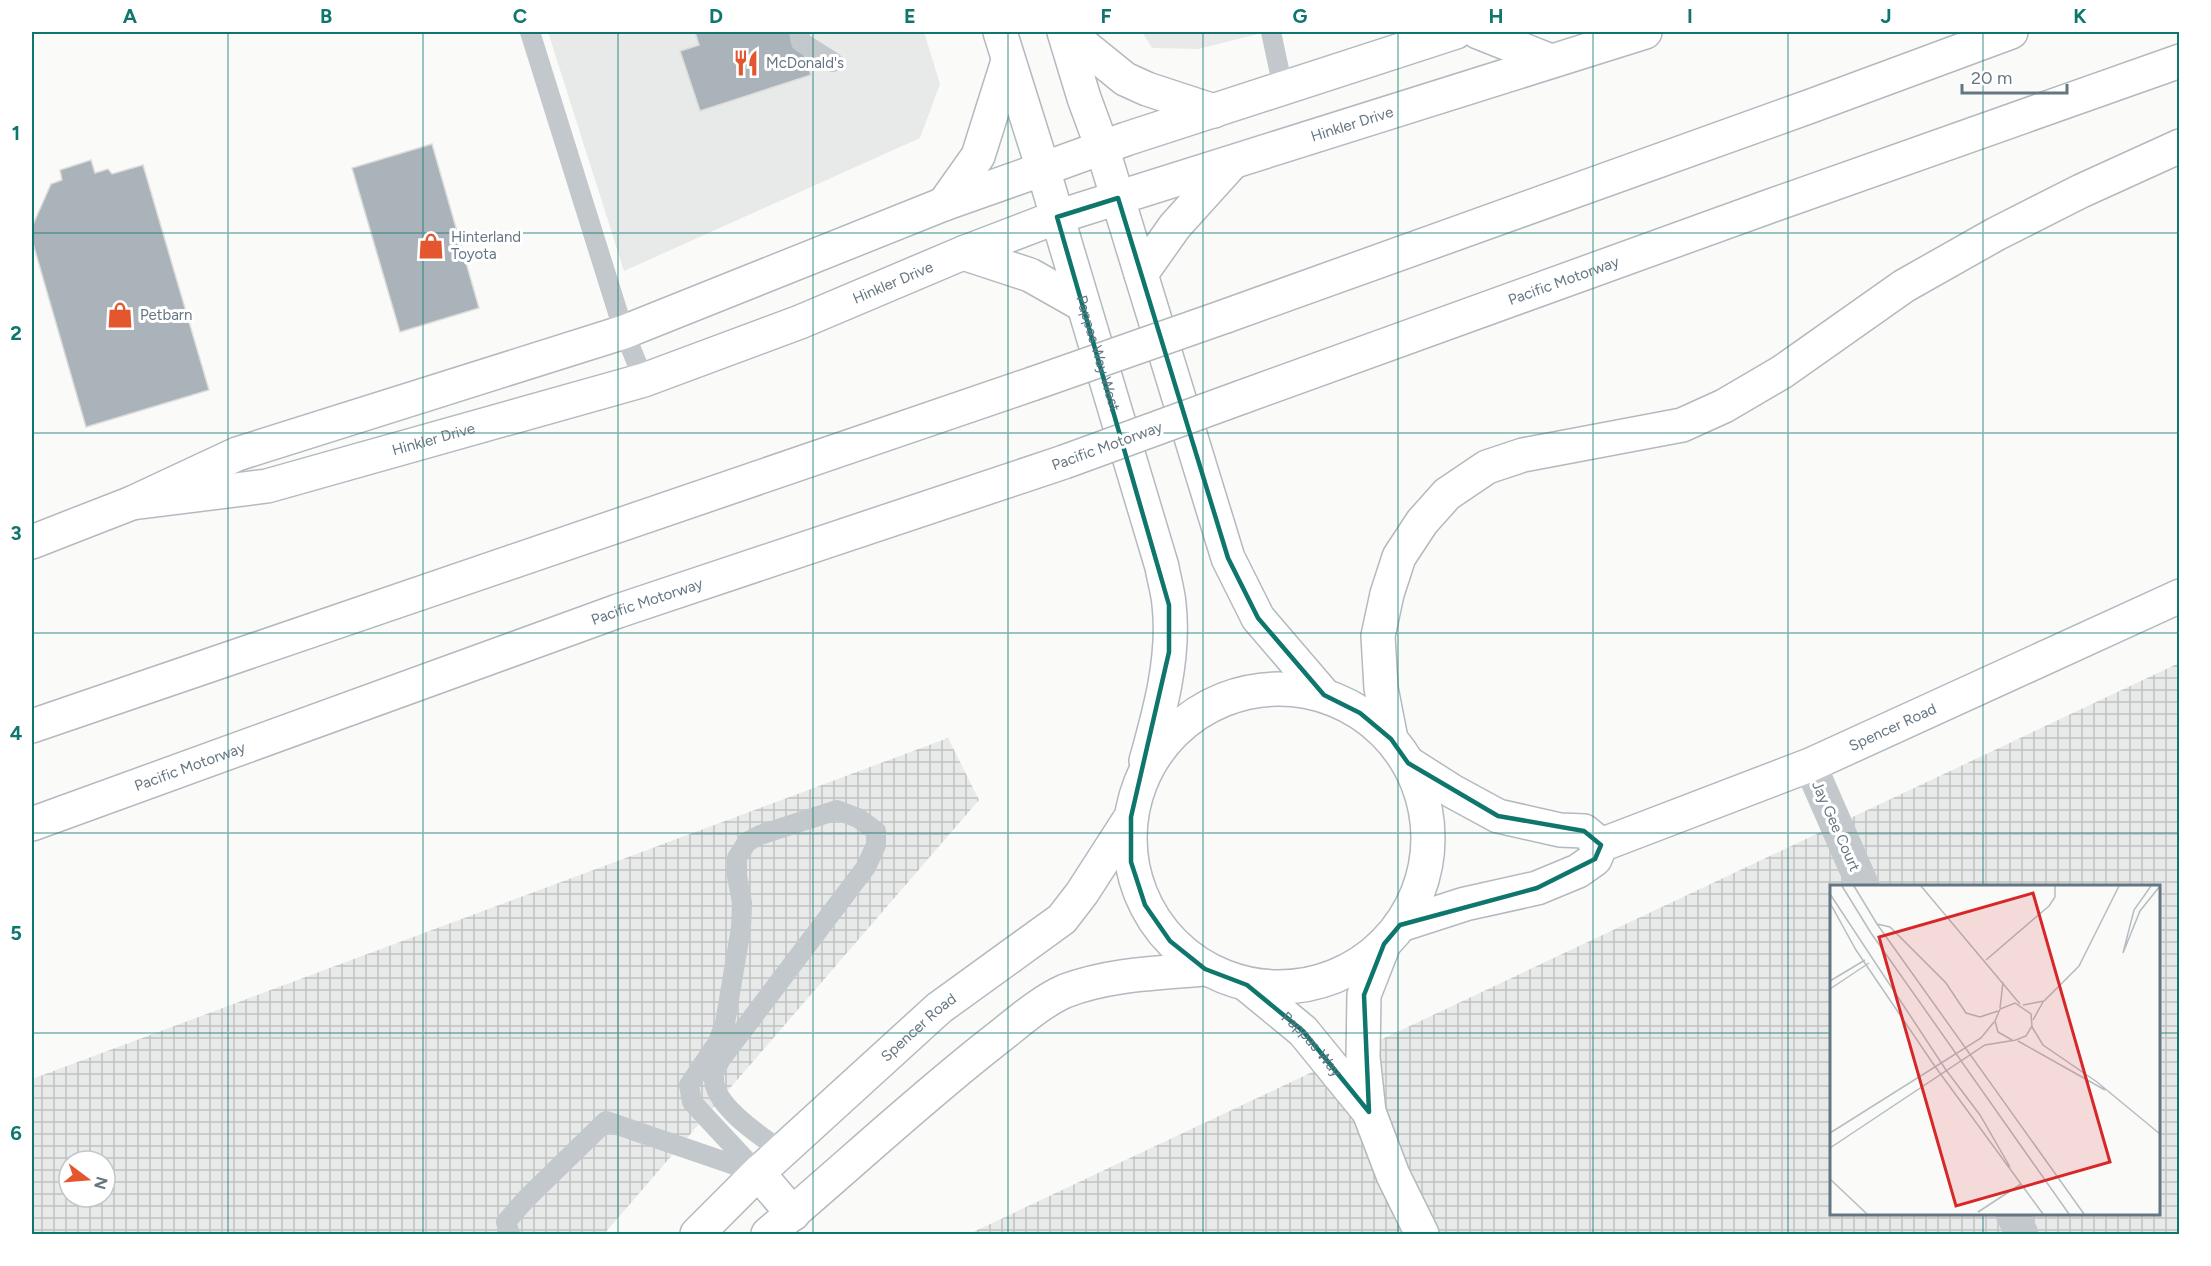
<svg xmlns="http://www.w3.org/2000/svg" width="2211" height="1266" font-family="Figtree,sans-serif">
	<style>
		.built { fill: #e8e9e9 }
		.industrial { fill: url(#industrial-grid); fill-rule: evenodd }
		.building { fill: #aab3b9; stroke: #dcdcda; stroke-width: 1.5 }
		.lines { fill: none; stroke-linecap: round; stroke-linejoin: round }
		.secondary-casing { stroke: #b3babf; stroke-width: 36 }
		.highway-casing { stroke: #b4b9bd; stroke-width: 36 }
		.lane { stroke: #c3c8cc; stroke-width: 20 }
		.street { stroke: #c3c8cc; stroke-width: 33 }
		.secondary { stroke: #fff; stroke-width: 33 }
		.highway { stroke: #fff; stroke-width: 33 }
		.highway-bridge-casing { stroke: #b4b9bd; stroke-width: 36; stroke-linecap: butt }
		.highway-bridge { stroke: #fff; stroke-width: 33 }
		.marked { fill: none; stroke: #0f766e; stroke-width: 4.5; stroke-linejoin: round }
		.grid { fill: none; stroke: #0f766e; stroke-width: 1.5; stroke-opacity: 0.55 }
		.labels { text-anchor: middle; stroke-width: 6; stroke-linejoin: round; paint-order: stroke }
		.poi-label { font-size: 15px; fill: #657683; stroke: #fff; text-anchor: start }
		.street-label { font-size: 15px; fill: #657683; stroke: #fff }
		.inset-road { fill: none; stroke: #b5bdc2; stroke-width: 1.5 }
		.view { fill: #d62828; fill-opacity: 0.15; stroke: #d62828; stroke-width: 3 }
		.inset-edge { fill: none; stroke: #657683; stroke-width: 3 }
		.neatline { fill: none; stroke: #0f766e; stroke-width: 2 }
		.grid-label { font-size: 20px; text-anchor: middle; font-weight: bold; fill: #0f766e }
	</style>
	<defs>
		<pattern id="industrial-grid" width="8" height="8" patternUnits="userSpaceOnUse" patternTransform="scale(1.5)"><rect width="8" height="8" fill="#e8e9e9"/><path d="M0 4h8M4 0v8" fill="none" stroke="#c0c1c2"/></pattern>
	</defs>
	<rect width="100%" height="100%" fill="#fafaf8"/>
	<path class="built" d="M548,32H924L940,84L920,138L624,271Z
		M1142,32H1266L1198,49L1152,48Z"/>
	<path class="industrial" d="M2179,663V1234H969ZM1832,886H2158V1214H1832Z
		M948,738L979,800L604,1234H32V1079ZM69,1161H105V1197H69Z"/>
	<path class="building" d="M695,32H797L811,75L700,111L680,51L699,45Z
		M432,144L479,308L400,332L352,168Z
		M91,160L95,173L108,169L112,174L143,165L209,390L86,427L32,240V227L51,184L62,180L60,170Z"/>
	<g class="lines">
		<g class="secondary-casing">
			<g id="secondary">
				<path id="s1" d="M1000,32L1043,169L1162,567C1164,579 1168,592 1169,604C1175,657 1160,711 1146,761"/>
				<path d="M1064,32L1084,98L1102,147L1228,558L1258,618L1324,695"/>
				<path d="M1067,32L1125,79L1147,89L1214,111"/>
				<path d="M1478,32L1551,61"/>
				<path d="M944,204L978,156L1008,61"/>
				<path d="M963,253L1030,275L1083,305"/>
				<path d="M1141,274L1175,226L1231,164"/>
				<path id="s2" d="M132,503L267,486L644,380L800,322L963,253L1057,217L1645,32"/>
				<path d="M32,542L132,503L237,454L624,332L944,204L1043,169L1126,139L1456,32"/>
				<circle cx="1279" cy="838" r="149"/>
				<path d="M1408,763L1452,791L1498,816L1560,830L1584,831L1601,845"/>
				<path id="s3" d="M1400,925L1465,904L1537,888L1578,871L1595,859L1601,845L1810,765L2180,596"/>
				<path d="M1384,944L1364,995L1363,1057L1369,1112L1393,1175L1422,1234"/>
				<path id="s4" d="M1247,985L1303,1031L1369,1112"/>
				<path d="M758,1173L793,1214"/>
				<path id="s5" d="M697,1234L758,1173L939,1008L1062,919L1082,893L1131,817"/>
				<path d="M768,1234C844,1170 916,1102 994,1041C1016,1024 1040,1002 1065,991C1109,974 1159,973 1205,969"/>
			</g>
		</g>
		<g class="highway-casing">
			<g id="highway">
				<path d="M1226,316L1811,106L2011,32"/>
				<path id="s6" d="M1242,397L1773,205L2180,61"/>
				<path d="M32,726L1032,384"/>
				<path d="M1391,739L1381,688L1378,636L1387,594L1399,557L1422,522L1447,494L1487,467L1523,455L1682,425L1724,406L1782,372L1904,286L1996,234L2081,191L2180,146"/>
				<path id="s7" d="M32,824L618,611L1064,462"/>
			</g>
		</g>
		<path class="lane" d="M530,32L624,332L644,380
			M799,32L801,42L833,62
			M1271,32L1283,88
			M758,1173L692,1102L689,1085L718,1042L725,1023L741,928L742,903L737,876V858L747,842L760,835L837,810L858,818L876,831V845L866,867L721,1059C718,1065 714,1070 714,1077C712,1105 762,1137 782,1151
			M510,1234L506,1222L527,1198L606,1121L755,1172"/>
		<path class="street" d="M1810,765L1863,886
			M2012,1214L2022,1234"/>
		<use href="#secondary" class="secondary"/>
		<use href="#highway" class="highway"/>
		<g class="highway-bridge-casing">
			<path id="highway-bridge" d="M1032,384L1226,316
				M1064,462L1242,397"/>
		</g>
		<use href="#highway-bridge" class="highway-bridge"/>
	</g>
	<path class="marked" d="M1118,198L1228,558L1258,618L1324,695L1360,713L1391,739L1408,763L1498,816L1584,831L1601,845L1595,859L1537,888L1400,925L1384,944L1364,995L1369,1112L1303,1031L1247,985L1205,969L1170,941L1145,905L1131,862V817L1169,652V605L1057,217Z"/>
	<path class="grid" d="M228,32V1234M423,32V1234M618,32V1234M813,32V1234M1008,32V1234M1203,32V1234M1398,32V1234M1593,32V1234M1788,32V1234M1983,32V886M32,233H2180M32,433H2180M32,633H2180M32,833H2180M32,1033H1832M2158,1033H2180M1983,1214V1234"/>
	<defs>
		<g id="restaurant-bare" transform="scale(2.07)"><path d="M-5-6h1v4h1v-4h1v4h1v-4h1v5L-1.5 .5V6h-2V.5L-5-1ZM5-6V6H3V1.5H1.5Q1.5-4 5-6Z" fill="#e4572e" stroke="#fff" stroke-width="2.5" paint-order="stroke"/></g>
		<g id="shop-bare" transform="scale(2.07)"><path d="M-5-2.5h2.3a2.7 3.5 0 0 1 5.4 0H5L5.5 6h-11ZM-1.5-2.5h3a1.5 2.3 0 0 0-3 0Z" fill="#e4572e" stroke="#fff" stroke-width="2.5" paint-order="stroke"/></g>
	</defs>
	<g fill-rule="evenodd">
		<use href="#restaurant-bare" x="746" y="63"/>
		<use href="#shop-bare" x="431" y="246"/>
		<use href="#shop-bare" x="120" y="315"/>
	</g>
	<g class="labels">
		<g class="poi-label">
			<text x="766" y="68">McDonald's</text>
			<text x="451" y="242">Hinterland<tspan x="451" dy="17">Toyota</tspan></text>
			<text x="140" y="320">Petbarn</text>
		</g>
		<g class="street-label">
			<text dy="5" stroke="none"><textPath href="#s2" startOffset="1281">Hinkler Drive</textPath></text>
			<text dy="5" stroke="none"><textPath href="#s6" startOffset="342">Pacific Motorway</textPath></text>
			<text dy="5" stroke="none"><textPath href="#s2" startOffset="795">Hinkler Drive</textPath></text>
			<text dy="5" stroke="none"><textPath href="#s1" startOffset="336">Pappas Way West</textPath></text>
			<text dy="5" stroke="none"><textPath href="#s2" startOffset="309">Hinkler Drive</textPath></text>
			<text transform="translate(1107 446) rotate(-20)" y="5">Pacific Motorway</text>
			<text dy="5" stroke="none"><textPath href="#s7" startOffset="654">Pacific Motorway</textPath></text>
			<text dy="5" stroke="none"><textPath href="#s3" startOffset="537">Spencer Road</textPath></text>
			<text dy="5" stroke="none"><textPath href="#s7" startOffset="168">Pacific Motorway</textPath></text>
			<text transform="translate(1836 826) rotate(66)" y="5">Jay Gee Court</text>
			<text dy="5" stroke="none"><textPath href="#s5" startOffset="303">Spencer Road</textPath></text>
			<text dy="5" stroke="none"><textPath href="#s4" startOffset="88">Pappas Way</textPath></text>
		</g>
	</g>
	<g transform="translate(1830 885)">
		<rect width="330" height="330" fill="#fafaf8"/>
		<path class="inset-road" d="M12,1L41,48L239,329M24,1L47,39L254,329M91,1L190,119M0,9L116,185L150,230L180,282M0,18L26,65L104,180L213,329M47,39L60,42L116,98L136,128L150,132L168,126M293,68L310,26L330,1M293,68L304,25L321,1M156,75L219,21L225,12V1M0,96L35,75M0,104L39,78M193,120L214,116L249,81L289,1M170,123L173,97M203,135L213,117M202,142L213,160L267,197L330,249M188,156L275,205M0,248L151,153L164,137M0,263L155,160L186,155L196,151L202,141L201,129L185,118L170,124L165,136L168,147L182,155M0,294L37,329M148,327L191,299"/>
		<path class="view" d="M203,8L280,277L126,321L49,52Z"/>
		<rect width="330" height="330" class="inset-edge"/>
	</g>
	<rect width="2211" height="1266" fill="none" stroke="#ffffff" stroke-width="66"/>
	<g transform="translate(87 1179) rotate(106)"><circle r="28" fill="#ffffff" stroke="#c1c8cd" stroke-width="1.5"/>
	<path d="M0-4.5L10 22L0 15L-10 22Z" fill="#e4572e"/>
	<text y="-9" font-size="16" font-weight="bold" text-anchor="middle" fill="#657683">N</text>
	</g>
	<path d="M1962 84v9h105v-9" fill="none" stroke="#657683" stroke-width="3"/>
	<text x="1971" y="84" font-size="18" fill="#657683" stroke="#ffffff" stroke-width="4.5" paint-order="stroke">20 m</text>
	<rect x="33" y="33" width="2145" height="1200" class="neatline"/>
	<g class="grid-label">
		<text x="130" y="23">A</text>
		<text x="326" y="23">B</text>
		<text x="520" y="23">C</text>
		<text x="716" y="23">D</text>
		<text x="910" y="23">E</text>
		<text x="1106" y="23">F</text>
		<text x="1300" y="23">G</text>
		<text x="1496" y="23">H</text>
		<text x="1690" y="23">I</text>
		<text x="1886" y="23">J</text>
		<text x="2080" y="23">K</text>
		<text x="16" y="140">1</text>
		<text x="16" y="340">2</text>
		<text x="16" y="540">3</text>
		<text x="16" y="740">4</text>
		<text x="16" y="940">5</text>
		<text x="16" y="1140">6</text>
	</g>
</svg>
